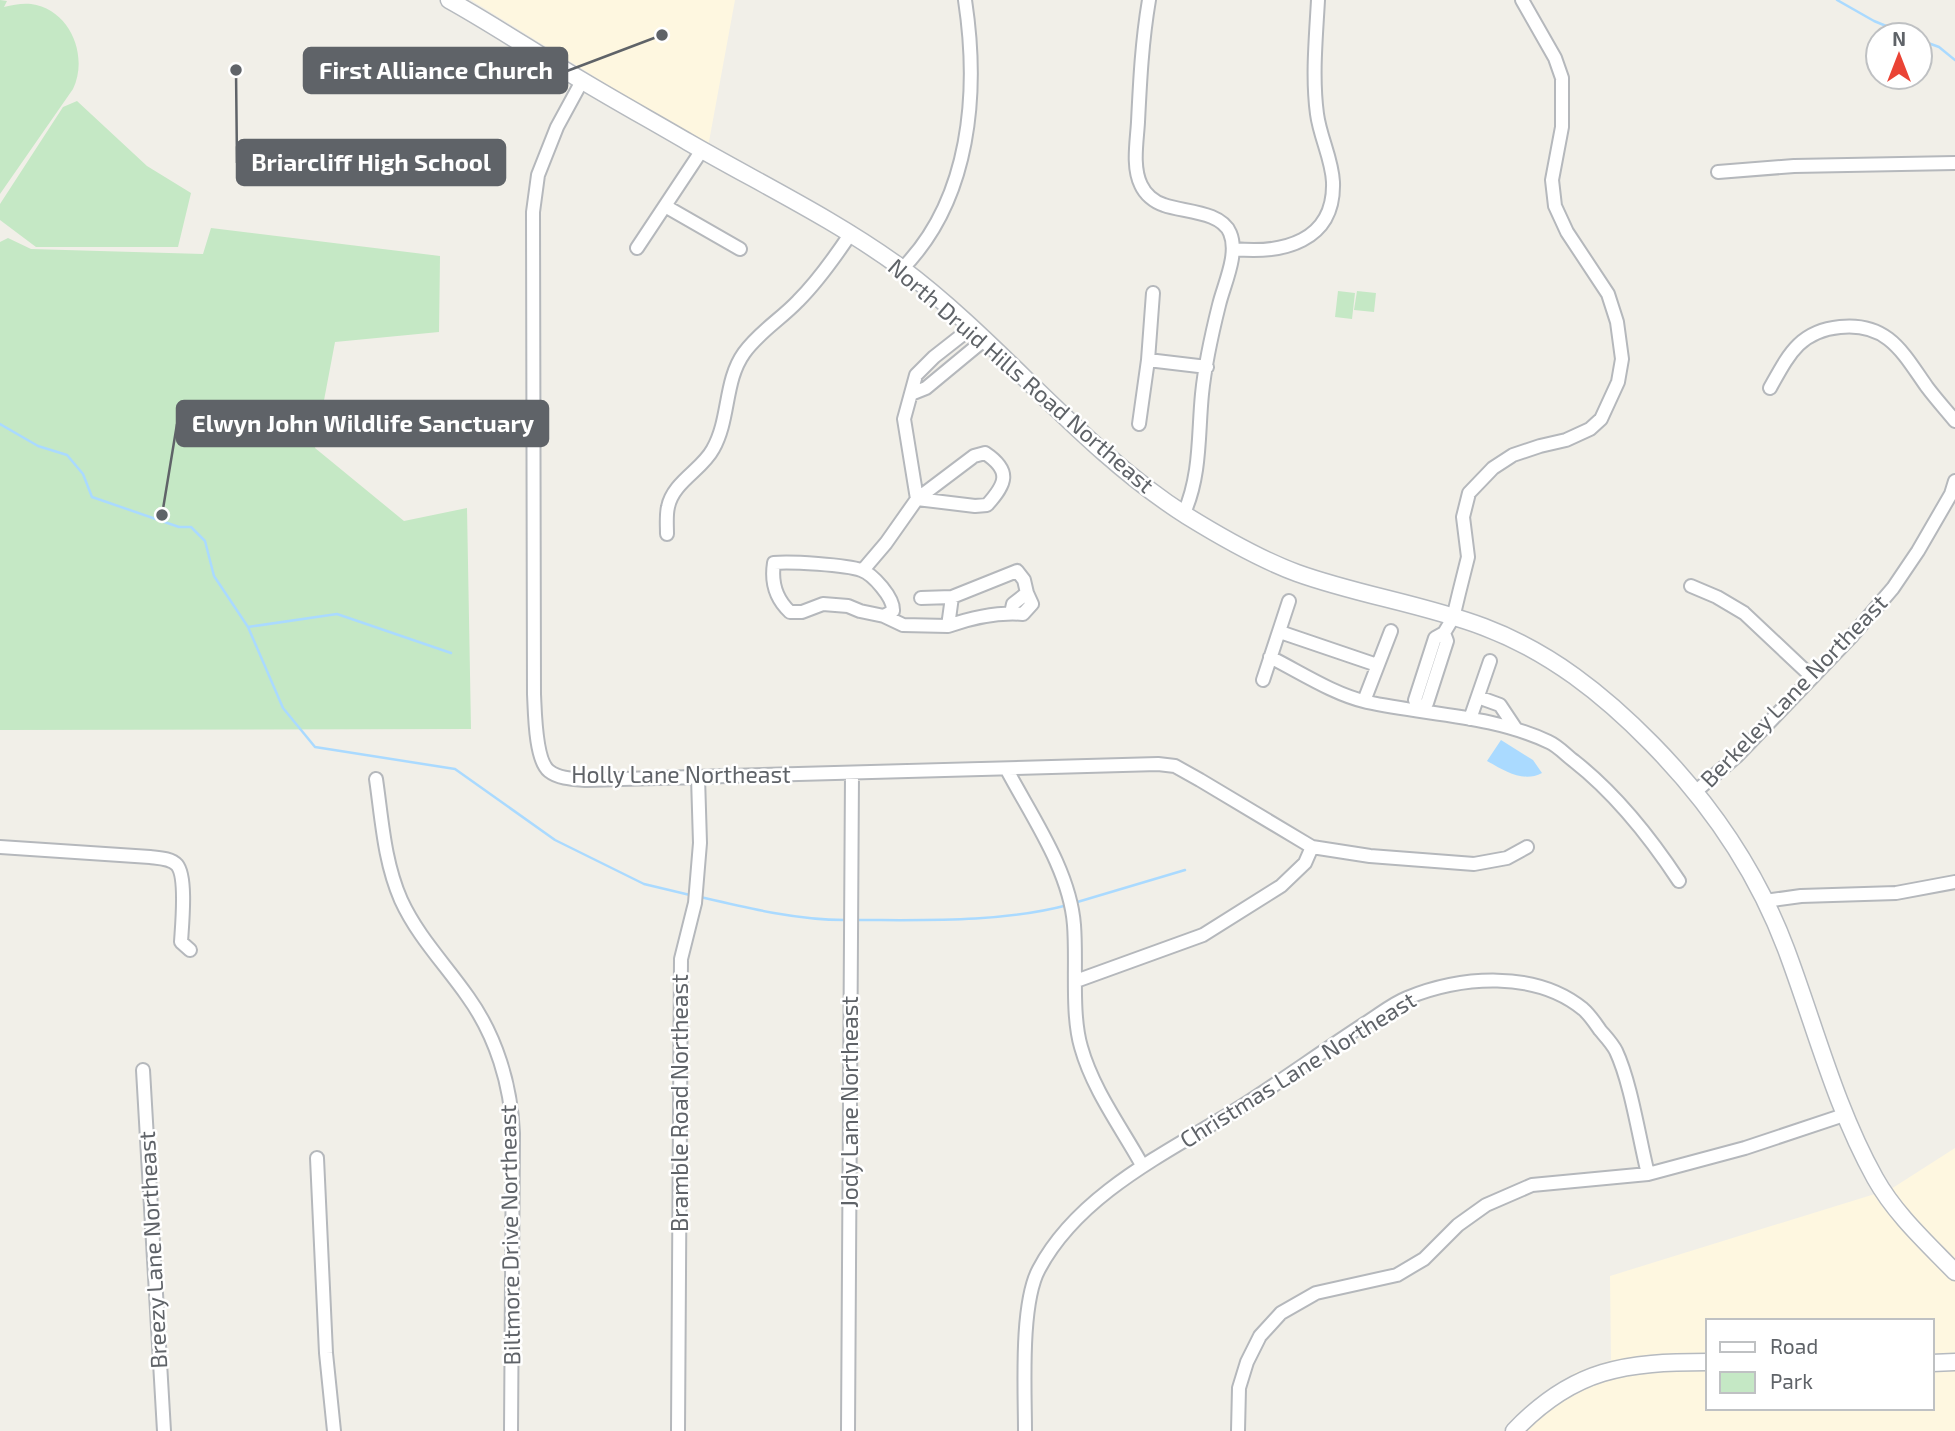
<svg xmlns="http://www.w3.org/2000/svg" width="1955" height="1431" font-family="'Exo 2',sans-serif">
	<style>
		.commercial { fill: #fef7e0; fill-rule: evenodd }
		.green { fill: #c5e8c5 }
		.water { fill: #aadaff }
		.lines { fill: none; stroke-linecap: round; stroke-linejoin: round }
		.stream { stroke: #aadaff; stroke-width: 2.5 }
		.minor-casing { stroke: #b5b8bc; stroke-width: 16 }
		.secondary-casing { stroke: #b6babf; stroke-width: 19 }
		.minor { stroke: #fff; stroke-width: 12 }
		.secondary { stroke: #fff; stroke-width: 16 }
		.labels { text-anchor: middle; stroke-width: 5; stroke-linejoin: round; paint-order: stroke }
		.street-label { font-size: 23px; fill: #5f6368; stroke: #fff }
		.leader { fill: none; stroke: #5f6368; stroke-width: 2.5 }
		.callout-dot { fill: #5f6368; stroke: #fff; stroke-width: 2.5 }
		.callout { fill: #5f6368; stroke: #5f6368; stroke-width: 2.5 }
		.callout-label { font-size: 24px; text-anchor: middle; font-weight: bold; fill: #fff }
	</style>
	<rect width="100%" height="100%" fill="#f1efe8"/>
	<path class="commercial" d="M471,0H735L708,147Z
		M1955,1148V1431H1511L1530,1410L1576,1372L1611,1360L1610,1276L1891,1189ZM1708,1321H1932V1408H1708Z"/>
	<path class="green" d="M0,0L7,1L4,7C13,5 22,3 31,4C70,9 89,56 73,89L0,194Z
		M77,101L147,166L191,193L178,247H36L0,220V204L63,107Z
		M211,228L440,256L439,332L335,342L315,448L404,521L467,508L471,729L0,730V242L8,238L31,249L203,254Z
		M1338,291L1355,293L1352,319L1335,317Z
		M1357,291L1376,293L1374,312L1354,310Z"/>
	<path class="water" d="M1501,740L1533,760L1542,773C1523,783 1505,771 1487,761Z"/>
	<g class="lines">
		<path class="stream" d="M1837,0L1874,21L1908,35
			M1920,40L1939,47L1955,60
			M0,424L38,446L67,455L83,474L92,497L179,527H191L205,541L214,576L248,627L283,708L315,747L455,769L555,840L644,884L690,895
			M248,627L337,614L451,653
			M700,897C747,908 797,920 845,920
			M1074,903L1185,870
			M855,920C926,920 999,923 1068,905"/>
		<g class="minor-casing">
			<path id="minor" d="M1149,0C1142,41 1140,81 1138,122C1137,141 1132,167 1141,185C1145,194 1154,202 1164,205C1183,212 1221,211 1230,233C1239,254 1224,284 1219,305C1212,333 1205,364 1202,394C1198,434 1201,475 1184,513
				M582,81L557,127L538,175L533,212L534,694C535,712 535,760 549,771C559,779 574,779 587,780L1158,764L1175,766L1200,780L1312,847L1370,856L1474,864L1507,858L1527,847
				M1718,172L1794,166L1955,163
				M665,206L740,249
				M637,248L702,150
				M1234,249C1282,254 1335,242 1333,182C1332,159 1320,137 1317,114C1312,77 1316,37 1318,0
				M902,269C971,199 979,92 965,0
				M1148,360L1207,367
				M1770,388C1788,356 1799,331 1840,327C1888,322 1903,353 1927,387C1936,399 1946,410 1955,421
				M911,394L926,388L984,340
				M1139,424L1148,360L1153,293
				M985,453C1012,471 1006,484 987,505L975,506L917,499L974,456Z
				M667,534C667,525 666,515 668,507C673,482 702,470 713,449C730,419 724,381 744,353C759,332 781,319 798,301C818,281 835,257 851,233
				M863,570L886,543L917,499L904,419L916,375L934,357L971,328
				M1691,586L1717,597L1744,613L1812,677
				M921,598L952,597
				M884,616L893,611C894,598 873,574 861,570C847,565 789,561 774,563C771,582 776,599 790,612H802L823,604L848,606L860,611L884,616L903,625L948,626L952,597L1017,571L1024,580L1027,593L1013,604L1011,613
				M948,626C971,618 999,612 1023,614L1032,604L1027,593
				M1280,632L1377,665
				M1270,657C1300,672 1333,694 1367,702C1427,715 1492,715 1549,742C1558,746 1566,755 1574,761C1616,794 1650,837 1679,881
				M1263,680L1289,601
				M1478,697L1500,705L1516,729
				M1364,701L1391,631
				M1420,709L1415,700L1435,638L1444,633L1453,618L1459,593L1468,557L1463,517L1469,493L1493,468L1513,455L1540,446L1566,440L1590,429L1601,419L1618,382L1622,359L1617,322L1608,294L1567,232L1555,206L1552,180L1562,127V78L1555,58L1522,0
				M1420,709L1427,703L1447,641L1444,633
				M1470,719L1490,661
				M1007,770C1032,817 1070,871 1074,925C1077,962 1071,1013 1081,1047C1093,1090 1121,1127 1142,1165
				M376,779C382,820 384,861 401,900C418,937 445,964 468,997C496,1036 511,1085 513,1133L511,1431
				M1695,792L1737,756L1851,637L1893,588L1918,551L1951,494L1955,481
				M0,847L150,857C158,858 171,858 177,865C187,877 182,925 181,942L190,950
				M1765,901L1801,896L1896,893L1955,882
				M1076,981L1203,935L1281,886L1305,863L1312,847
				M143,1070L164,1431
				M317,1158L326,1353L334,1431
				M678,1431L681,959L695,903L700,843L698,777
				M848,1431L852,773
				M1025,1431C1025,1390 1020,1304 1039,1269C1081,1190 1175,1149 1247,1103C1287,1077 1326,1049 1366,1023C1379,1015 1392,1004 1407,998C1461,976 1535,970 1583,1009C1590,1015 1595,1023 1600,1030C1605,1036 1612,1043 1616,1051C1631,1083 1639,1138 1648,1174
				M1238,1431L1239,1388L1247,1362L1260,1336L1281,1313L1316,1293L1397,1275L1424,1259L1458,1225L1486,1205L1532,1185L1648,1174L1745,1148L1844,1115"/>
		</g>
		<g class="secondary-casing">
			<path id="secondary" d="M449,0C494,25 537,54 581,80C616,101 652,121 688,142C759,183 834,219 900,267C1002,343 1080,448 1187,516C1221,537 1259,559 1297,573C1358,595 1423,604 1484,627C1550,652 1603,694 1652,744C1709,802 1757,872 1786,949C1815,1026 1835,1106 1875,1178C1895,1214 1927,1243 1955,1272
				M1932,1363L1955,1362
				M1514,1431C1574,1368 1626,1362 1708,1362"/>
		</g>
		<use href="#minor" class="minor"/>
		<use href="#secondary" class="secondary"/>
	</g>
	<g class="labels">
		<g class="street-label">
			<text transform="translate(1021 376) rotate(41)" y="8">North Druid Hills Road Northeast</text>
			<text transform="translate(1794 691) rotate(-46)" y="8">Berkeley Lane Northeast</text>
			<text x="681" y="783">Holly Lane Northeast</text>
			<text transform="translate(1298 1070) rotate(-32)" y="8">Christmas Lane Northeast</text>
			<text transform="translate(850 1102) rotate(-90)" y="8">Jody Lane Northeast</text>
			<text transform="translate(680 1103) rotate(-90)" y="8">Bramble Road Northeast</text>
			<text transform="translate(510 1235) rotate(-91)" y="8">Biltmore Drive Northeast</text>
			<text transform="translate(153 1250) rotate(-93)" y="8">Breezy Lane Northeast</text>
		</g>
	</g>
	<path class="leader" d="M662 35L567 71M236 70L237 163M162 515L177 424"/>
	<g class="callout-dot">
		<circle cx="662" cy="35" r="7"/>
		<circle cx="236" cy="70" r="7"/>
		<circle cx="162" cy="515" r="7"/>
	</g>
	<g class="callout">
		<rect x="304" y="48" width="263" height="45" rx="7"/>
		<rect x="237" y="140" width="268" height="45" rx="7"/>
		<rect x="177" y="401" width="371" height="45" rx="7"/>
	</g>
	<g class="callout-label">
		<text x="436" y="79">First Alliance Church</text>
		<text x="371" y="171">Briarcliff High School</text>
		<text x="363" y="432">Elwyn John Wildlife Sanctuary</text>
	</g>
	<rect x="1706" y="1319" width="228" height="91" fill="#ffffff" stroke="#bfc1c3" stroke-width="2"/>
	<rect x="1720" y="1342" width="35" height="10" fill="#ffffff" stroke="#bfc1c3" stroke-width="2"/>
	<text x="1770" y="1354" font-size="21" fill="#5f6368">Road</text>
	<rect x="1720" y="1372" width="35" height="21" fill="#c5e8c5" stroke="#bfc1c3" stroke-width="2"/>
	<text x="1770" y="1389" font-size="21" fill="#5f6368">Park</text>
	<g transform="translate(1899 56)"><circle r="33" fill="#ffffff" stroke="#bfc1c3" stroke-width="2"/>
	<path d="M0-5L12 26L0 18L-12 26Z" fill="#ea4335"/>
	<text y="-10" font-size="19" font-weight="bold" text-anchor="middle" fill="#5f6368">N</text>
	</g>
</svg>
